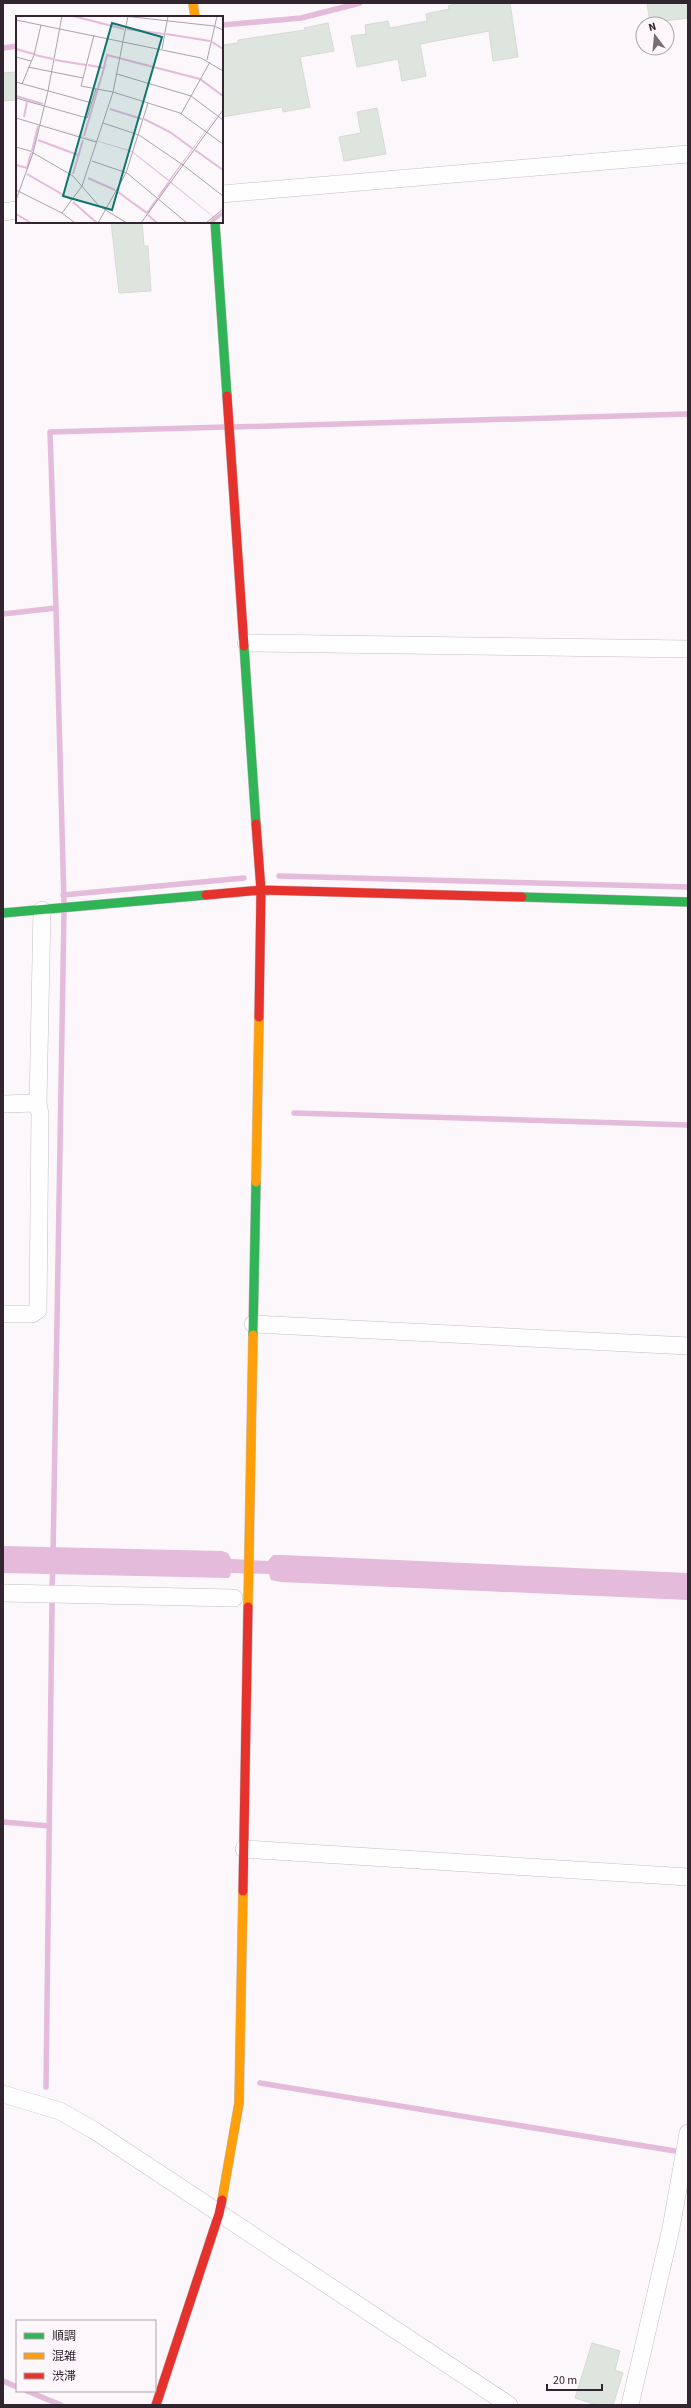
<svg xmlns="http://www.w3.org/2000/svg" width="691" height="2408" font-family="'Source Sans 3','Noto Sans JP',sans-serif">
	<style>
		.water { fill: #e4bbda }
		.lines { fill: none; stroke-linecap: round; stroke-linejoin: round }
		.stream { stroke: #e4bbda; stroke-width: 5.5 }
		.building { fill: #dde5de; stroke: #d6d9d6 }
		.street-casing { stroke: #c6bec4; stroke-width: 18 }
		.fast-casing { stroke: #c6bec4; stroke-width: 10 }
		.slow-casing { stroke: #c6bec4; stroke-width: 10 }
		.jam-casing { stroke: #c6bec4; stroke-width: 10 }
		.street { stroke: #fffefe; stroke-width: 17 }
		.fast { stroke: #30b455; stroke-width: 9 }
		.slow { stroke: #ff9f0a; stroke-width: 9 }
		.jam { stroke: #e5322d; stroke-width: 9 }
		.inset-river { fill: none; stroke: #e4bbda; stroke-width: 2 }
		.inset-road { fill: none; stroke: #aba3a9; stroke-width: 1 }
		.view { fill: #0f766e; fill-opacity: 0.15; stroke: #0f766e; stroke-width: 2 }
		.inset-edge { fill: none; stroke: #31262f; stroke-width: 2 }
	</style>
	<rect width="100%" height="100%" fill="#fcf7fa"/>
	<path class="water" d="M3,1546L222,1551L228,1553L231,1559L268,1561L273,1555H283L688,1573V1600L281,1582L271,1580L269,1574L231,1573L229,1578L3,1573Z"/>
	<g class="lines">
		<path class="stream" d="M222,25L301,18L360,3
			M3,48L17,46
			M234,427L688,414
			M56,608L50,432L225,427
			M3,614L56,608L64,903
			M279,876L688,887
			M63,895L244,878
			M294,1113L688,1125
			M53,1555L64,911
			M52,1585L53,1567
			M3,1822L49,1826
			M260,2083L675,2151
			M46,2087L52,1604
			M3,2381L17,2387
			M27,2391L61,2405"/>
	</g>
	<path class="building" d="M461,3H510L518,57L493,61L489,31L420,44L426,76L402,81L398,59L357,67L351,36L366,34L365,25L388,21L390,28L427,21L426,14L449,9L448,6Z
		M647,3H688V18L650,23Z
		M328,23L334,51L300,57L310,107L283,112L282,107L222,117V45L238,43V40L305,30L304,28Z
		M17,72V100L3,101V73Z
		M377,108L386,154L344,161L339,137L361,133L357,112Z
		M111,222H142L144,246H148L151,291L119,293Z
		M592,2343L620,2351L615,2370L623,2373L613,2405H597L575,2398Z"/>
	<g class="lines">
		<g class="street-casing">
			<path id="street" d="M222,194L688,154
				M3,212L17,210
				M246,643L688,649
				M3,1104L38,1103
				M3,1314H32L38,1310L40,1114L38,1103L42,910
				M253,1324L688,1346
				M3,1593L234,1598
				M244,1849L688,1877
				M3,2094L60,2111L95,2131L509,2405
				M630,2405L671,2228L688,2133"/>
		</g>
		<g class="fast-casing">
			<path id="fast" d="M215,222L227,396
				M244,646L256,824
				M522,897L688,902
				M3,913L206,895
				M253,1335L256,1182"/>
		</g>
		<g class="slow-casing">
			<path id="slow" d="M193,3L195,17
				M256,1182L259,1017
				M248,1607L253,1335
				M222,2200L239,2103L243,1891"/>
		</g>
		<g class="jam-casing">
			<path id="jam" d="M227,396L244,646
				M256,824L261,890L259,1017
				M206,895L261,890L522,897
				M243,1891L248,1607
				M156,2405L219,2214L222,2200"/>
		</g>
		<use href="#street" class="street"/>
		<use href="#fast" class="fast"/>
		<use href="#slow" class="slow"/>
		<use href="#jam" class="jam"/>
	</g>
	<g transform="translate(16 16)">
		<rect width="207" height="207" fill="#fcf7fa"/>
		<path d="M207,91L154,165L198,201L207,195V199L197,207H192L197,202L196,200L116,136L25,108L116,135L153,164Z" fill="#e4bbda"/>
		<path class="inset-river" d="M57,0L108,13M111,13L148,18M150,18L194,25M196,26L207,33M0,33L18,38M19,39L37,43M39,44L70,49M88,52L91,39L184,63L207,80M0,80L27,88M94,93L126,103M8,101L11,86M128,103L154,116L177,133M68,120L88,52L72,49M22,124L62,139M179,134L207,154M16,135L22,110M0,149L11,152L15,137M11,158L56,184M57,158L67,124M72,162L99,174M102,176L131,197L141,183M142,181L153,166M57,186L81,207M0,198L15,207M132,199L141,207"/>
		<path class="inset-road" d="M108,0L198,10L207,14M0,4L185,42L207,55M78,19L65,70L97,76L164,97L207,128M146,33L152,0M0,41L15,45M191,44L201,0M12,51L67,62M101,58L175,80L207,104M0,66L76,87M6,68L18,39L25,9M0,82L71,102L80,73M165,98L194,46M0,102L80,126M87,107L123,119L167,149L207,180M0,131L14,135L57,160L83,190L111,207M76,145L111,157L171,207M0,174L46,197L66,170L97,76L112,0M0,184L17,137L32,75L46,0M46,197L59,207M82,207L110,157L132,87M125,207L207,94M190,207L207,193"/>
		<path class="view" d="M96,7L146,21L96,194L47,180Z"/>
		<rect width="207" height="207" class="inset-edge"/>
	</g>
	<rect width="691" height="2408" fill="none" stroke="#31262f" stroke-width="8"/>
	<rect x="16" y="2320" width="140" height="72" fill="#fdf6fb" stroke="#aba3a9"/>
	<rect x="24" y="2333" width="20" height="6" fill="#30b455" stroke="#aba3a9"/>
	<text x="52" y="2340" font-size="12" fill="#31262f">順調</text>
	<rect x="24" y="2353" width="20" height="6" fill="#ff9f0a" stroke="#aba3a9"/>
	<text x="52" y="2360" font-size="12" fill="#31262f">混雑</text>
	<rect x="24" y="2373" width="20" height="6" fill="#e5322d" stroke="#aba3a9"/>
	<text x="52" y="2380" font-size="12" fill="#31262f">渋滞</text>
	<g transform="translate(655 36) rotate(344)"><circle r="19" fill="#fdf6fb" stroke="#aba3a9"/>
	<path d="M0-3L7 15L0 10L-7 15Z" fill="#786f76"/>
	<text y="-6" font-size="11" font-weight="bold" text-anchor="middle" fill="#31262f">N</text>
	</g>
	<path d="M547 2384v6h55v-6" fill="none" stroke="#31262f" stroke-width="2"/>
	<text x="553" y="2384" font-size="12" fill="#31262f" stroke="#fdf6fb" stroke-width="3" paint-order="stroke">20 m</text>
</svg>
